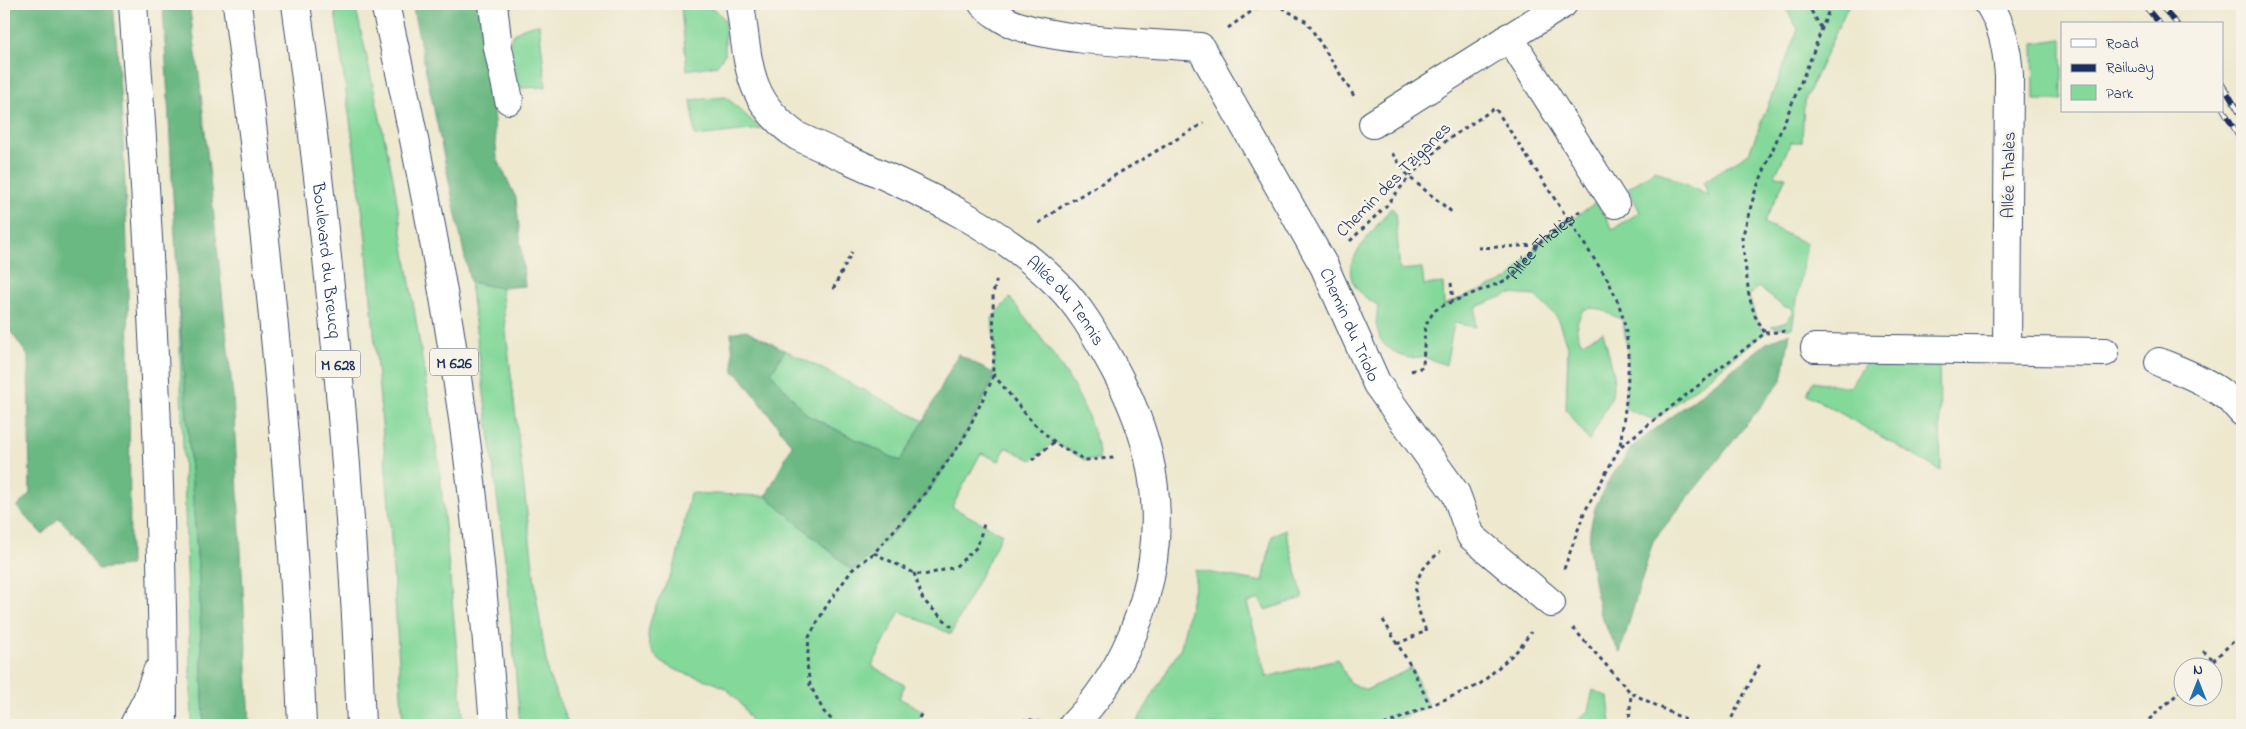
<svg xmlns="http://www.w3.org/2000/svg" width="2246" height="729" font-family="'Indie Flower',sans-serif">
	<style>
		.green { fill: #83d89a; stroke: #4f847c }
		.forest { fill: #6ab882; stroke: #427470 }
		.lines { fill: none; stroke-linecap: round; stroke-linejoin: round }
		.pedestrian-casing { stroke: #3a4b6f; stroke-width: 30 }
		.minor-casing { stroke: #3a4b6f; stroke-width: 30 }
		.primary-casing { stroke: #3a4b6f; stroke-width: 30 }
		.trunk-casing { stroke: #3a4b6f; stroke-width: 30 }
		.path { stroke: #3a4b6f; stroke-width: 3; stroke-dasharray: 4 4; stroke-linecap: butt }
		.pedestrian { stroke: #fff; stroke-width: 28 }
		.minor { stroke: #fff; stroke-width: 28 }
		.primary { stroke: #fff; stroke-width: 28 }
		.trunk { stroke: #fff; stroke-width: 28 }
		.rail-casing { stroke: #1b2f5e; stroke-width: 5.5 }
		.rail { stroke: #f7f3e8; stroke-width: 4; stroke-dasharray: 11; stroke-linecap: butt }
		.labels { text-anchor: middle; stroke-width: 5; stroke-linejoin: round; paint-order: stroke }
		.shield { fill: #f7f3e8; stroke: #5d6a87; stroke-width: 1 }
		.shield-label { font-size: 16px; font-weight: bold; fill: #1b2f5e }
		.street-label { font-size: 18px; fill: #1b2f5e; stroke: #f7f3e8 }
	</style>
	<rect width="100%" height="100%" fill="#f7f3e8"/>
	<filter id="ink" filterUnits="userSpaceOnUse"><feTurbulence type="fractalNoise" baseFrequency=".02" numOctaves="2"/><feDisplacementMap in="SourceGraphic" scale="10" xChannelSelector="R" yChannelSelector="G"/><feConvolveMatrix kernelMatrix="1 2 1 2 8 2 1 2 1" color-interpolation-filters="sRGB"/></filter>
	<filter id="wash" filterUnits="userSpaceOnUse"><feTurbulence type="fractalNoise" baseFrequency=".0096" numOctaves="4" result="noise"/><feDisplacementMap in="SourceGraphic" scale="20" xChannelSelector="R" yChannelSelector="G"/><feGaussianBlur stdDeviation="1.12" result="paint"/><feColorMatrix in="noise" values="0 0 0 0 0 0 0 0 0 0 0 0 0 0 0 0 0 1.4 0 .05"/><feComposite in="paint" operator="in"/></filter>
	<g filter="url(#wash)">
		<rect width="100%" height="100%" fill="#ede8ce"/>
		<path class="green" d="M334,4H355L393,177L439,464L464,725H403L388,492L365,230Z
			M705,4L717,11L725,20V54L717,65L687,70L681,8Z
			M1783,4H1849L1804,102L1802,142H1791L1775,176L1786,177L1764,223L1807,244L1792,328H1778L1771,326C1783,324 1792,322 1792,308L1784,307L1758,287L1749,296L1755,316L1765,333L1655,420L1625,409L1628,352L1622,319C1607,315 1600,304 1583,310C1576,323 1574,329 1582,343L1603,332L1614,375L1612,396L1589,441L1566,409L1568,349L1557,317L1535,296L1509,294L1476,307L1475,327L1454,323L1446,365L1424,357L1408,358L1397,354L1386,346L1380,339L1376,324L1378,305C1365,299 1347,284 1351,266C1355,249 1380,223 1391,208L1395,211L1400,270L1422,268L1424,285L1443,283L1444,305L1509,279L1540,242L1568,218L1570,221L1596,202L1613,229L1640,212L1628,188L1649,175L1654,169L1709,196L1703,182L1749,153L1798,29Z
			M539,24L546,87L521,88L516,83C511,51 498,30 539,24Z
			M2062,39V100H2034L2033,43Z
			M726,97L761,129L695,136L691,100Z
			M470,282L501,288L537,601L548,674L569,725H520L507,575Z
			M178,292L199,582L204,725H192Z
			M1010,298C1047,345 1091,398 1100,459L1085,460L1054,442L1032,460L1006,447L999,461L981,453L952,507L1002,534L951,634L900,611L872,666L905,685L899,698L923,711L915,725H753C747,711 736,695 723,687C700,674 658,674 649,644C643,621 669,583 676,561C682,539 685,516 690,493L766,496L852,570C904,530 947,471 976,413C981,402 989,390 992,378C996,358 994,338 992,318Z
			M785,350L924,421L900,461L807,415L771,373Z
			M1939,361L1941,471L1807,394L1813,381L1850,387L1866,362Z
			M1285,529L1303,598L1265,610L1260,599L1247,603L1266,677L1337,659L1350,683L1366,690L1412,668L1428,707L1384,725H1135L1181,647L1195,582V570L1263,582L1272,536Z
			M1593,690L1608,697L1611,725H1573L1588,711Z"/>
		<path class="forest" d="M4,4H113C131,190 129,379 130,566L98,569L80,540L59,518L42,534L17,507L30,493L28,356L4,322Z
			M163,4H189L199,75L233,397L250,725H204L199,582L178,292Z
			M412,4H484L497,158L516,198L525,286L501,288L470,282Z
			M746,330L785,350L771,373L807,415L900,461L924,421L958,354L993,373L992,380C960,451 915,522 852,570L766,496L792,445L740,376L734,372L731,333Z
			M1790,333L1782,380L1653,541L1620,653L1610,636L1600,612L1594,581L1589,549L1590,530L1595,508L1608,482L1632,447L1768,342Z"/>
	</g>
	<g filter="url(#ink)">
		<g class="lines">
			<g class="pedestrian-casing">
				<g id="pedestrian">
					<path id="s2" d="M983,4C990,11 1005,21 1015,25C1068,43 1143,42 1200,47L1324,266L1377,384L1456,494L1471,536L1551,603"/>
				</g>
			</g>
			<g class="minor-casing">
				<g id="minor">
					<path d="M493,4L498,48L509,100"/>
					<path id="s3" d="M740,4C749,61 745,100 797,136C886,178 988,214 1058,285C1080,307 1094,332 1109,359C1126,389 1140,421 1148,454C1171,550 1141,655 1073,725"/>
					<path d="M1989,4C2003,26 2007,50 2009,75L2007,350"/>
					<path d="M1509,37L1615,204"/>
					<path d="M1373,124L1563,4"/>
					<path d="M1815,348L2105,352"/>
					<path d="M2159,362C2188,374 2221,386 2242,412"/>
				</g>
			</g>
			<g class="primary-casing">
				<path id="primary" d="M133,4C150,244 163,485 163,725
					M385,4C414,134 441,266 460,398C476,506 485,616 494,725
					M134,725L147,700L157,672"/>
			</g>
			<g class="trunk-casing">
				<g id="trunk">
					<path d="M237,4C268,243 293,484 302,725"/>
					<path id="s4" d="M296,4C329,243 352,484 361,725"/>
				</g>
			</g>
			<g class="path">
				<path d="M1275,4L1307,22L1354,96"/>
				<path d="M1807,4L1822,29"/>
				<path d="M1228,28L1262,4"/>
				<path d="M1392,153L1409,177L1453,213"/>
				<path d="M1039,223L1061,207L1204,123"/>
				<path d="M1350,241L1387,205L1409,177L1447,140L1495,108L1608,280C1612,289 1617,299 1620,308C1635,352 1626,402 1620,446"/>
				<path d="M1478,248L1538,245"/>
				<path d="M1451,283L1453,301"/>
				<path d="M833,289L852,252"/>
				<path d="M1765,333L1787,331"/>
				<path id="s1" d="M1411,371L1423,367L1425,326L1434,311L1444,305L1509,279L1540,242L1580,211"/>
				<path d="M993,374L1032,422L1058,445L1085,460L1114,458"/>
				<path d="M1032,460L1054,442"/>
				<path d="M874,553L914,573L924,575L955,567L977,547L984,524"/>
				<path d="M1564,569L1584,513L1620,447L1765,333L1755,316L1749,296L1742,238L1755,192L1811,58L1831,4"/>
				<path d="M914,573L923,600L953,628"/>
				<path d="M1383,620L1412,668L1430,706"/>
				<path d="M1573,628L1631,693L1696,725"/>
				<path d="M1397,644L1426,631C1413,596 1407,579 1440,552"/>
				<path d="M2203,651L2214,660"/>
				<path d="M2207,666L2235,640L2242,637"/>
				<path d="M837,725L824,712L810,685L807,664L809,637L827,605L852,570L874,553L917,504L963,440L992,380L994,356L993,294L997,278"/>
				<path d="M915,725L923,711"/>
				<path d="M1015,725L1026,719L1040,722"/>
				<path d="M1384,725L1479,685L1520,648L1531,632"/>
				<path d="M1629,725L1631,693"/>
				<path d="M1728,725L1761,662"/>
				<path d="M2143,725L2184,688"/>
			</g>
			<use href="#pedestrian" class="pedestrian"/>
			<use href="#minor" class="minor"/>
			<use href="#primary" class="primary"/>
			<use href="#trunk" class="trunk"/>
			<g class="rail-casing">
				<path id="rail" d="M2143,4L2160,24
					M2159,4L2177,24
					M2222,84L2242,117
					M2222,107L2242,142"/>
			</g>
			<use href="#rail" class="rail"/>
		</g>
	</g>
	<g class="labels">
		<g class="shield">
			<rect x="430" y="348.5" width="48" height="27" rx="4"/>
			<rect x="315.5" y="350.5" width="45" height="27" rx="4"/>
		</g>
		<g class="shield-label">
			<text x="454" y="368">M 626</text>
			<text x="338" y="370">M 628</text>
		</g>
		<g class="street-label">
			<text transform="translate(2008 175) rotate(-89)" y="6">Allée Thalès</text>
			<text transform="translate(1393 179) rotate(-45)" y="6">Chemin des Tziganes</text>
			<text dy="6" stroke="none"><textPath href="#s1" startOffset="199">Allée Thalès</textPath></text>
			<text dy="6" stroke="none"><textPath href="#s4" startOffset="258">Boulevard du Breucq</textPath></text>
			<text dy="6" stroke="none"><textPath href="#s3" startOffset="469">Allée du Tennis</textPath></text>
			<text dy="6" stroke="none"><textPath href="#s2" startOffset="541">Chemin du Triolo</textPath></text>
		</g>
	</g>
	<rect width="2246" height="729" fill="none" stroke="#f7f3e8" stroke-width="20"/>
	<rect x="2061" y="22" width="162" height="90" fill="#f7f3e8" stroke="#9fa5b1"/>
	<rect x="2071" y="39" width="25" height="8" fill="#ffffff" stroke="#9fa5b1"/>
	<text x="2106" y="48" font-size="15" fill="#1b2f5e">Road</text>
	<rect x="2071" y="64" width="25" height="8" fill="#1b2f5e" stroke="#9fa5b1"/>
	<text x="2106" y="72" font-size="15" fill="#1b2f5e">Railway</text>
	<rect x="2071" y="85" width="25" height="15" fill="#83d89a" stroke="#9fa5b1"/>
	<text x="2106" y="98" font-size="15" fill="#1b2f5e">Park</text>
	<g transform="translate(2198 682)"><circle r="24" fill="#f7f3e8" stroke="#9fa5b1"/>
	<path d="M0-4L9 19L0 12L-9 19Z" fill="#1f6fb2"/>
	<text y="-8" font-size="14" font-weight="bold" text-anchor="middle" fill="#1b2f5e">N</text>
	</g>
</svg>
